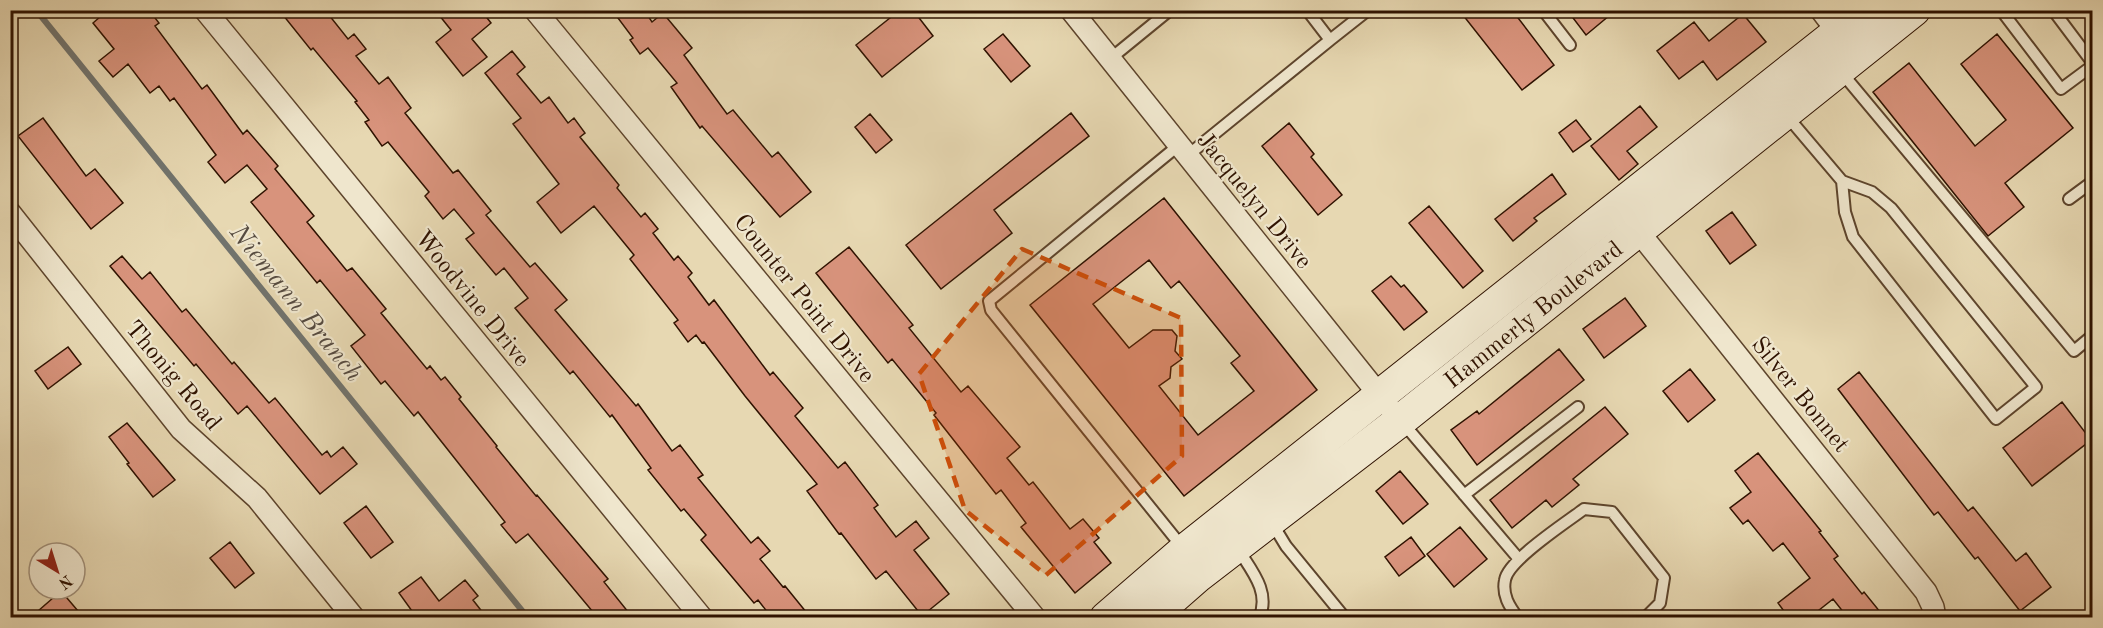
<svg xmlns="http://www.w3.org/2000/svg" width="2103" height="628" font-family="'Old Standard TT',serif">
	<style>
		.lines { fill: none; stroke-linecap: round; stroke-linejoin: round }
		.stream { stroke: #71746e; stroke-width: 6 }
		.building { fill: #d8937c; stroke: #2f1200; stroke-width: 1.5; fill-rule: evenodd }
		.lane-casing { stroke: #5d442c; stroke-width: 14 }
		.street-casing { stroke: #5d442c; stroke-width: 24 }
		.secondary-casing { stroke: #2f1200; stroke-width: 34 }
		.lane { stroke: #efe6cd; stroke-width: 10 }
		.street { stroke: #efe6cd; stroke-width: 21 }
		.secondary { stroke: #efe6cd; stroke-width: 32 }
		.marked { fill: #cc4e0a; fill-opacity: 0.2; stroke: #cc4e0a; stroke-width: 4.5; stroke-dasharray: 12 8; stroke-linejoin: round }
		.labels { text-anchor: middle; stroke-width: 4.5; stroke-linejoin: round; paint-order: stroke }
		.street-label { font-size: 24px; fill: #2f1200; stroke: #efe6cd }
		.water-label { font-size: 26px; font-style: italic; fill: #564b40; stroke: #efe6cd }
	</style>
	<rect width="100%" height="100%" fill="#e7d8b2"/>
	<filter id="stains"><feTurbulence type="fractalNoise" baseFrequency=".00333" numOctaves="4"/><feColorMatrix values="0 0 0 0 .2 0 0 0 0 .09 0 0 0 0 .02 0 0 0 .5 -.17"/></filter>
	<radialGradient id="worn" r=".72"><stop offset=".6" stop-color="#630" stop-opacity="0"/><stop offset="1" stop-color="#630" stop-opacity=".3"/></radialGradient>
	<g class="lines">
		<path class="stream" d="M36,10L528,618"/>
	</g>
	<path class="building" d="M108,10H149L159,23L155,26L202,89L207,85L243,134L247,130L278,166L275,169L314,216L307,222L347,271L352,268L386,309L381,313L427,369L430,366L441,380L445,377L461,397L459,399L497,446L496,447L536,496L537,495L608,579L604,582L633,618H598L528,534L516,543L501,525L505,522L418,412L414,416L385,381L381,384L351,346L365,335L320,280L317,283L251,202L267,189L247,165L225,183L208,162L216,155L174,98L170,101L159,86L150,93L128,64L113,77L99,61L114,49L93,23Z
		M279,10H325L348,39L354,34L366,49L356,56L379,84L388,77L411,108L405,113L453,173L458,170L491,211L486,215L530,267L535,263L567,300L555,310L636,406L638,404L672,451L680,445L703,475L698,478L751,543L758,537L770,551L760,559L783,587L785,586L811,618H772L758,600L754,603L701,540L706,535L684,509L681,511L648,470L651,468L612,415L610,417L573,371L570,374L515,308L528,298L504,268L496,275L466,239L474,233L454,209L443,219L425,196L429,192L388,142L382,146L365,122L369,120L355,102L357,101L313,48L311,50Z
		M435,10H481L491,23L472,39L487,57L463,76L436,42L451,30Z
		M612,10H644L652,22L663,13L692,48L684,55L727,114L733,110L772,157L778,152L811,192L780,217L702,126L700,128L671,87L677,83L648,48L640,54L630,40L633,38Z
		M900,10H913L933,36L882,77L856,45Z
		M1459,10H1512L1554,65L1522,90Z
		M1567,10H1616L1586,35Z
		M1743,14L1766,42L1717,80L1703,61L1679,79L1657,51L1694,22L1709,41Z
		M1003,34L1030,66L1011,82L984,49Z
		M1997,34L2073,128L2005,183L2024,207L1988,236L1873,92L1909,63L1975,146L2006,120L1961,64Z
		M512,51L525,67L517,74L541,103L549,97L568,123L574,118L585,133L580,137L619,185L617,188L641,217L645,213L658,229L653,233L674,260L678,256L692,273L688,277L709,305L714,300L770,375L773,372L803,408L795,416L838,468L845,462L878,505L874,508L896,537L916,521L929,538L914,550L949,594L922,616L886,571L876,579L841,533L839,534L807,491L817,484L745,396L704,342L702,343L696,335L688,342L674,323L678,320L630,259L634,255L594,206L561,233L537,202L559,184L513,124L521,118L485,73Z
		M1640,106L1657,127L1627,151L1638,164L1619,180L1591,146Z
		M1071,113L1089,136L994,210L1012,233L941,289L906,245Z
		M870,114L892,140L876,153L855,127Z
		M43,118L86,176L95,169L123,203L91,229L18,136Z
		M1576,120L1591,139L1573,152L1559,133Z
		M1289,123L1314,154L1311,157L1342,195L1318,215L1262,146Z
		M1552,174L1566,194L1534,218L1537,221L1513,241L1495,219Z
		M1164,198L1317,390L1184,496L1030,305ZM1149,260L1171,288L1179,281L1240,356L1231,363L1254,391L1198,435L1159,386L1170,378L1171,367L1182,359L1175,351L1177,336L1172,330H1153L1129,348L1093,304Z
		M1429,206L1483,271L1463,288L1409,223Z
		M1732,212L1756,245L1730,264L1706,231Z
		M849,247L913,325L909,328L961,392L968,386L1020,447L1007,458L1029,485L1033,482L1070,529L1083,519L1099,538L1094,542L1111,563L1075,593L1021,527L1026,523L1001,490L996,494L934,415L936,413L892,359L888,363L816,273Z
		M122,256L142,279L150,272L182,312L186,309L232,364L234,362L269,403L275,398L322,455L327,451L331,457L343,447L357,464L320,494L247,406L238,414L196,364L194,366L110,266Z
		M1391,276L1401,287L1404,285L1427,312L1404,330L1372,291Z
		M1625,298L1646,326L1604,358L1583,329Z
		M68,347L81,364L48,389L35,371Z
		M1559,349L1584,380L1477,465L1451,430L1477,411L1479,414Z
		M1690,369L1715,400L1688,422L1663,391Z
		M1859,372L1968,511L1973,507L2016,561L2026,553L2051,587L2020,611L1978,557L1975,559L1938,512L1934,515L1838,389Z
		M2062,402L2091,440L2032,486L2003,448Z
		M1605,407L1628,434L1573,479L1579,485L1552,507L1546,500L1512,528L1490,500Z
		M127,423L175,480L153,497L127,464L129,463L109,437Z
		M1758,453L1821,531L1819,532L1838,556L1834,559L1862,594L1864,592L1885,618H1848L1833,599L1809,618H1789L1778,603L1810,578L1783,543L1773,551L1748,520L1743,524L1730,508L1751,492L1735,471Z
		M1400,471L1428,504L1403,524L1376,491Z
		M366,506L393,542L371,558L344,523Z
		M1460,527L1487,559L1454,587L1427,554Z
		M1411,537L1425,556L1399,576L1385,557Z
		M230,542L254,573L235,588L210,558Z
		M421,577L439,601L465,580L478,596L473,600L487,618H417L399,593Z
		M61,591L84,618H30Z"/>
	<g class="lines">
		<g class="lane-casing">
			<path id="lane" d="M1543,10L1570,45
				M2001,10L2061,89L2092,66
				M2053,10L2092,62
				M1330,40L1368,10
				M1110,59L1170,10
				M1842,73L2074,351L2092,336
				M1787,116L1842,181L1845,212L1853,237L1996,419L2036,387L1891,208L1872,192L1842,181
				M1179,145L989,301L991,310L1183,548
				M1187,156L1330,40L1307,10
				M2069,199L2092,182
				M1403,423L1518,558
				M1464,495L1578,407
				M1272,523L1286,546L1345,618
				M1238,549C1251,570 1271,592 1259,618
				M1518,618C1509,606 1502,595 1505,580C1508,560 1567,522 1584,509L1612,512L1664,578L1660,603L1645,618"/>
		</g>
		<g class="street-casing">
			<path id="street" d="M205,10L702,618
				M535,10L1035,618
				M1071,10L1388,406
				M1821,10L1846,43
				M10,213L181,429L257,498L354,618
				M1630,221L1926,592L1933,607L1935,618"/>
		</g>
		<g class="secondary-casing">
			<g id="secondary">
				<path d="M1106,618L1180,554L1866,10"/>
				<path id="s1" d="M1150,618L1198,576L1401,420L1914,10"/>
			</g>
		</g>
		<use href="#lane" class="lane"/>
		<use href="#street" class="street"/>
		<use href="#secondary" class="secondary"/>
	</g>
	<path class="marked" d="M1022,249L1181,318L1182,456L1046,575L965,510L919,374Z"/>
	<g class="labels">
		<g class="street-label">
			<text transform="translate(1255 200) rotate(51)" y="8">Jacquelyn Drive</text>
			<text transform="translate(473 298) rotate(51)" y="8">Woodvine Drive</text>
			<text transform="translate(805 298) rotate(51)" y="8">Counter Point Drive</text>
			<text dy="8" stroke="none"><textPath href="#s1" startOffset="489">Hammerly Boulevard</textPath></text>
			<text transform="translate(174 375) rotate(50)" y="8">Thonig Road</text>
			<text transform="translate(1801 394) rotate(51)" y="8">Silver Bonnet</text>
		</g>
		<g class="water-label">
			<text transform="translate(297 302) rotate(51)" y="9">Niemann Branch</text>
		</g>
	</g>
	<rect width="2103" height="628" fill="none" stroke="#e7d8b2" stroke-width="36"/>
	<rect x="12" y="12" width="2079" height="604" fill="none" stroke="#2f1200" stroke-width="3"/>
	<rect x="18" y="18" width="2067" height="592" fill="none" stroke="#2f1200" stroke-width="1.5"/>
	<g transform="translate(57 571) rotate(142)"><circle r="28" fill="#efe6cd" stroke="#a2917b" stroke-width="1.5"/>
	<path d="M0-4.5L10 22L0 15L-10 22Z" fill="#8f2418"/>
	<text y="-9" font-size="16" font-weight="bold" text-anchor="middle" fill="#2f1200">N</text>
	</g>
	<rect width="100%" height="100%" filter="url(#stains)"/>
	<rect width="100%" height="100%" fill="url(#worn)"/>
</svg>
